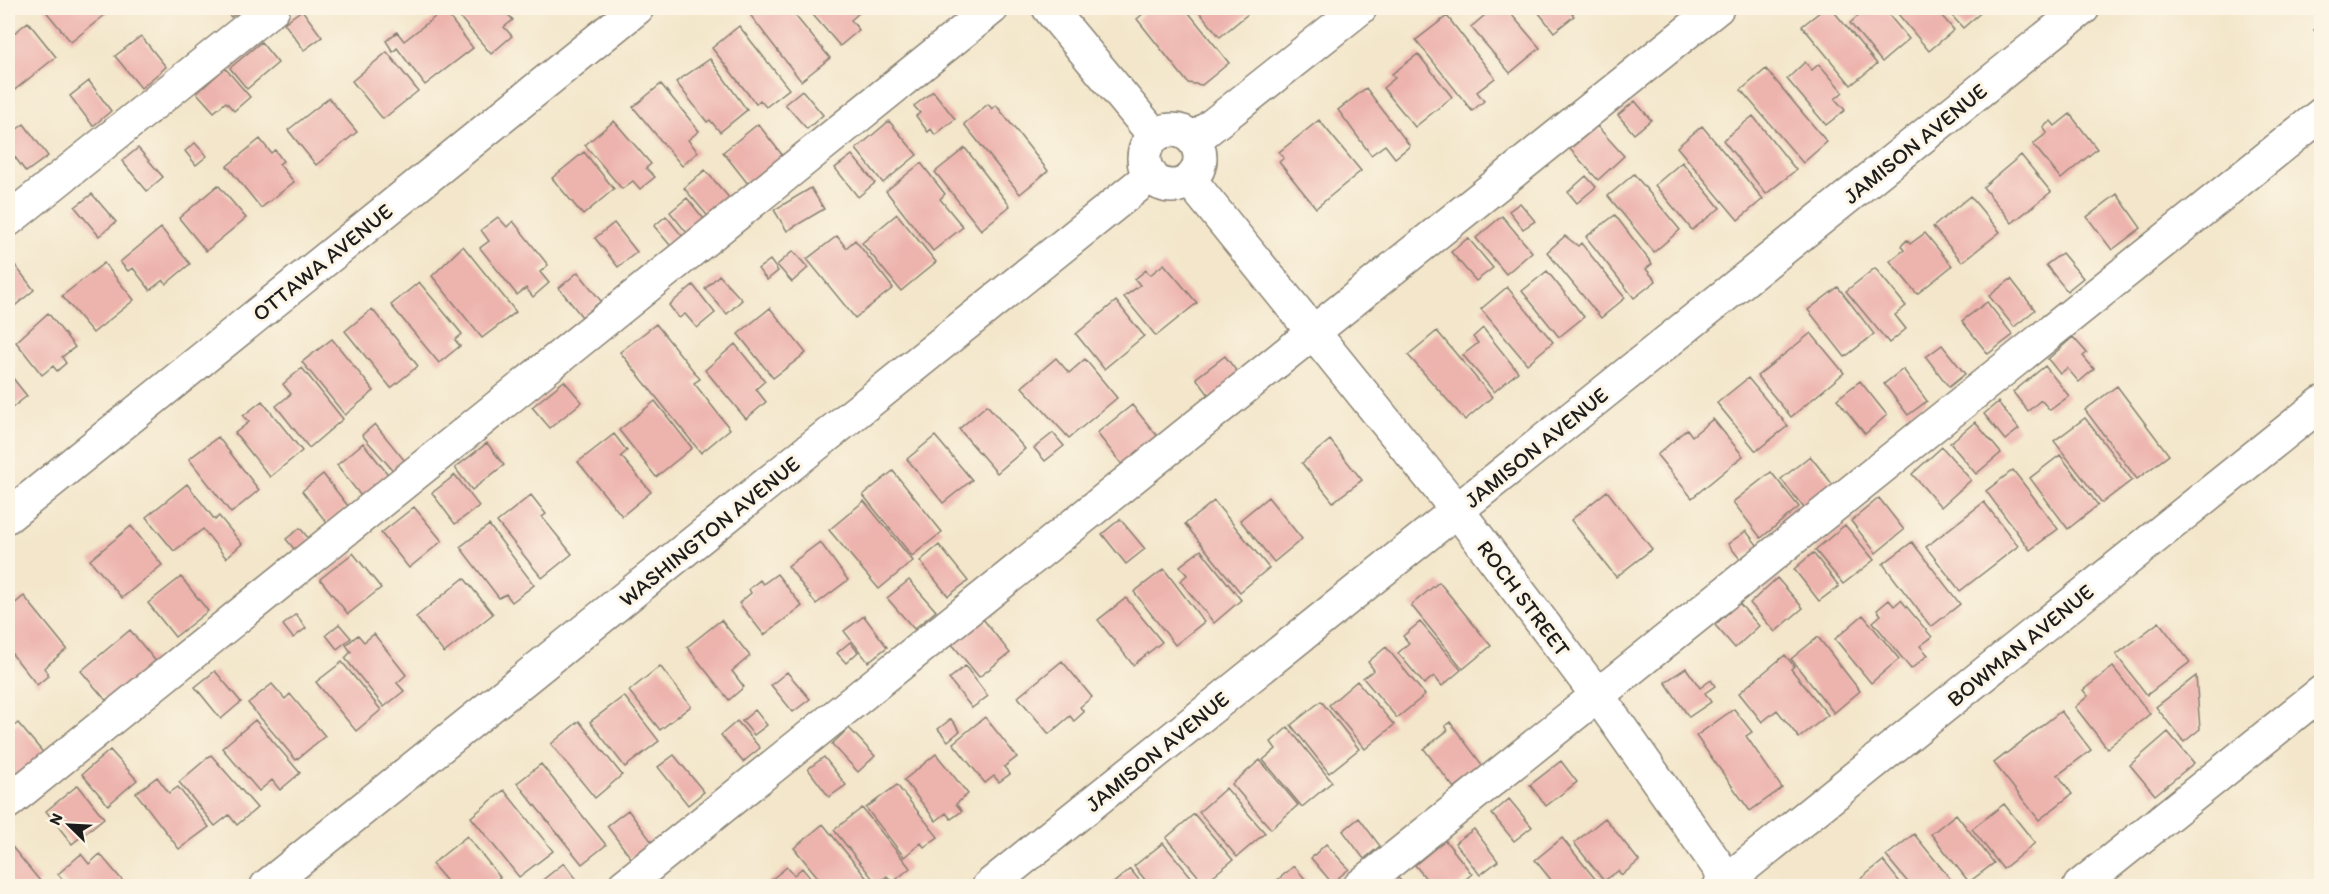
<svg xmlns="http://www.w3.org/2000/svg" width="2329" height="894" font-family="Itim,sans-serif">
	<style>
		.building { fill: #edb3ad }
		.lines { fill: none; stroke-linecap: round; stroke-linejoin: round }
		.minor-casing { stroke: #888173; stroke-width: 36 }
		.minor { stroke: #fff; stroke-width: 33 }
		.labels { text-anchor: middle; stroke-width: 6; stroke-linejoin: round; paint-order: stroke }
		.street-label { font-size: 22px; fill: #1c1c1c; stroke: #fcf5e5 }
	</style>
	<rect width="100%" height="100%" fill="#fcf5e5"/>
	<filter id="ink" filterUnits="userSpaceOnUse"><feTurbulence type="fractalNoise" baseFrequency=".0167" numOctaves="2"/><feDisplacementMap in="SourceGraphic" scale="12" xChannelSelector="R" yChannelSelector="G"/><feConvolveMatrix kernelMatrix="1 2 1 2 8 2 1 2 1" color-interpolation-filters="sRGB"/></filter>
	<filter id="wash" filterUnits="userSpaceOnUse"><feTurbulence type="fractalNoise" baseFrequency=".008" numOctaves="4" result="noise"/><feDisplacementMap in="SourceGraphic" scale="24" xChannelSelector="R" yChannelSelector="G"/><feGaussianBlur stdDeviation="1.35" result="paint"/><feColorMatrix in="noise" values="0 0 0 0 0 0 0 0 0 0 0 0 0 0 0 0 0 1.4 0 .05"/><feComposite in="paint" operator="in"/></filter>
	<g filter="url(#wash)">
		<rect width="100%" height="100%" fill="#f3e6ca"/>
		<g id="blocks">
			<path class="building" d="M46,8H109L111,10L71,42L44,9Z
				M223,8H243L231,17Z
				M452,8H502L513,20L504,27L512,36L491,54Z
				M761,8H789L830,58L801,81L751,16Z
				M807,8H857L860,12L851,20L859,30L840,46Z
				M1140,8H1185L1229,63L1202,85L1188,83L1137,19L1144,13Z
				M1196,8H1244L1249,13L1220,37Z
				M1493,8H1506L1540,48L1510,73L1471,27Z
				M1535,8H1576L1577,9L1572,14L1574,16L1554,32Z
				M1825,8H1831L1877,64L1851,85L1802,26Z
				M1850,8H1883L1909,39L1882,62L1850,23L1858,16Z
				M1893,8H1935L1954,30L1929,51Z
				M1945,8H1986L1963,28Z
				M302,10L322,37L304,50L284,23Z
				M444,10L473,48L425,85L397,48L393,52L386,41L397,32L404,41Z
				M1447,16L1495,78L1477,92L1484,101L1472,111L1416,40Z
				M28,22L56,57L12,92L8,87V38Z
				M2322,25V40L2314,30Z
				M739,26L789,89L766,107L760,100L756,104L712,48Z
				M141,36L166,67L141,88L115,56Z
				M261,42L278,63L247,89L230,68Z
				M387,52L418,91L383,119L352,81Z
				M1418,54L1452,97L1415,127L1383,88L1395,78L1392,74Z
				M710,59L747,110L720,132L710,120L707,122L676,82Z
				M1805,62L1812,70L1819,64L1843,92L1835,99L1845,110L1826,125L1787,79Z
				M225,68L250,97L234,111L226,102L214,112L197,93Z
				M1766,69L1827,142L1803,163L1741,90Z
				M89,81L111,111L93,126L70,96Z
				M661,84L699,131L688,140L698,152L682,166L633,107Z
				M1366,88L1410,146L1395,158L1385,145L1371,155L1338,110Z
				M802,90L823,115L807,129L785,104Z
				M933,91L955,119L935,135L931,129L928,132L916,116L920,113L914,106Z
				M329,98L357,132L316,165L288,130Z
				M1635,101L1651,120L1634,134L1618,115Z
				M988,104L992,109L996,105L1048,171L1020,194L964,124Z
				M2070,114L2097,149L2061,179L2033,144L2047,133L2043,127L2051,121L2055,126Z
				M1753,116L1796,170L1766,194L1723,140Z
				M1319,120L1361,171L1316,208L1279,162L1284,158L1279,152Z
				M614,121L651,164L646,168L655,177L640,189L633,181L622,189L585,145Z
				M889,121L917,155L883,183L856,149Z
				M24,124L48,156L26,172L8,148V136Z
				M758,124L783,156L748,184L723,152Z
				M1597,126L1624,156L1598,180L1570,149Z
				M1702,126L1763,199L1738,220L1677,147Z
				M260,139L271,153L275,150L283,161L279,164L294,182L261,208L227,166Z
				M195,143L207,156L196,165L185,151Z
				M138,148L163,177L147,191L122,161Z
				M965,148L1010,206L981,230L935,172Z
				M584,152L614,189L583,215L552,178Z
				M852,155L875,183L858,197L835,168Z
				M2021,155L2051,192L2012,223L1983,187Z
				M1682,162L1720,208L1692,230L1655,185Z
				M921,163L945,194L940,199L963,227L933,251L886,191Z
				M705,170L732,201L711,220L684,188Z
				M1634,174L1680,230L1654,252L1608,196Z
				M1586,176L1596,187L1577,203L1568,192Z
				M218,185L246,218L206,251L179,218Z
				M811,188L824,209L787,231L774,210Z
				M92,194L116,222L99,236L75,207Z
				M2117,194L2141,228L2112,250L2087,217Z
				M1970,196L2000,232L1962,262L1933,227Z
				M687,198L708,224L691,238L670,212Z
				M1520,203L1535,221L1523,229L1509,211Z
				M897,214L936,262L901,291L862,243Z
				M1615,215L1652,264L1646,269L1656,281L1634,298L1586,237Z
				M666,216L687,242L675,251L654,226Z
				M1502,216L1532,252L1506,274L1476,238Z
				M498,217L507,227L513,221L548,265L540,272L549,283L533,297L526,288L517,295L480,248L489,241L481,230Z
				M614,223L637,252L618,267L595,238Z
				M161,228L190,264L166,284L163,280L150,290L133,268L128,271L120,262Z
				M1925,233L1952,266L1917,294L1890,261L1904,250L1901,246L1907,240L1910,244Z
				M837,236L846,248L855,240L893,288L855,318L807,259Z
				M1565,236L1578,246L1581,243L1625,298L1601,318L1547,252Z
				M1468,238L1493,268L1476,281L1451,252Z
				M463,246L516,312L482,338L432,276Z
				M793,251L808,268L792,282L777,265Z
				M2062,253L2083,278L2067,291L2046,265Z
				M8,256L34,290L11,309L8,304Z
				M770,260L778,271L767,280L758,269Z
				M104,263L134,300L93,333L62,296Z
				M1164,264L1197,303L1156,336L1124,297L1140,285L1135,279L1146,270L1150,275Z
				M1875,268L1906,306L1895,315L1906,329L1889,343L1846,291Z
				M1547,271L1584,317L1559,337L1522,291Z
				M578,272L601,301L582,317L559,288Z
				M719,275L742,300L727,314L705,289Z
				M2011,279L2035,310L2014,327L1989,296Z
				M419,282L462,334L455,340L460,346L439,363L391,305Z
				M693,285L715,313L697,328L685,314L679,318L669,305Z
				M1507,287L1553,342L1527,364L1481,309Z
				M1838,287L1874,334L1845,357L1808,310Z
				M1116,301L1144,336L1104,369L1076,334Z
				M1987,302L2013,335L1988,354L1962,321Z
				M770,308L806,353L773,378L738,334Z
				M372,309L418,366L391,388L345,331Z
				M48,313L75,347L62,357L66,363L57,371L53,366L42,375L16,342Z
				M656,324L700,379L694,383L730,429L701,453L620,352Z
				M1483,328L1518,372L1494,392L1463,355L1478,343L1473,337Z
				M1437,331L1492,397L1465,420L1408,355Z
				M1811,333L1844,373L1791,417L1757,376Z
				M2073,337L2087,353L2083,356L2094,369L2079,382L2067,368L2060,374L2048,359Z
				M332,339L374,391L345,415L302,362Z
				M735,344L765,381L756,389L766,402L746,419L705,370Z
				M1942,345L1965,374L1949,387L1926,357Z
				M1225,356L1241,377L1212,399L1196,378Z
				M1056,358L1069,373L1085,359L1117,398L1069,438L1022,387Z
				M2045,366L2069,396L2050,410L2041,400L2028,411L2013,392Z
				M302,368L343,419L309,448L276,406L291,394L283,384Z
				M1903,369L1927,401L1908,415L1884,384Z
				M8,372L27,396L8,411Z
				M1748,378L1788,426L1756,451L1717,403Z
				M564,381L582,402L550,428L532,407Z
				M1860,381L1887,415L1865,434L1837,399Z
				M2117,386L2169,455L2137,479L2085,410Z
				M262,401L302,451L270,477L235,433L249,422L243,416Z
				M655,401L692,448L656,477L619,430Z
				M1998,402L2019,429L2005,440L1984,414Z
				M987,405L1025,449L997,473L959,429Z
				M1132,405L1159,438L1124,467L1097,433Z
				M2085,418L2132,480L2102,503L2054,441Z
				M1713,419L1743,456L1692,498L1657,455L1687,429L1692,436Z
				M1975,422L2001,453L1976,474L1950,443Z
				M375,424L409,466L397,475L362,435Z
				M1053,433L1064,446L1045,461L1034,448Z
				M614,434L627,451L621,456L651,492L622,516L578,462Z
				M935,436L972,480L943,503L907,459Z
				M218,437L259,490L231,513L189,459Z
				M1330,440L1362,480L1333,502L1302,463Z
				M363,443L391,478L364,500L337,465Z
				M487,443L504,465L472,490L455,468Z
				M1942,447L1971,480L1941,507L1912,474Z
				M2060,455L2098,505L2068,529L2030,478Z
				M1810,456L1833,485L1804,508L1781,479Z
				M2013,470L2058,529L2030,550L1986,491Z
				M893,471L942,532L912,556L863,495Z
				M1771,472L1799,507L1761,538L1733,502Z
				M323,474L348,506L327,523L302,491Z
				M455,475L479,506L455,524L432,493Z
				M187,484L215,520L219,516L242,544L226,558L203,529L174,551L146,517Z
				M1607,491L1652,549L1616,577L1571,520Z
				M531,495L546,514L542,517L572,554L542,578L497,522Z
				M1268,497L1302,539L1274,562L1240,520Z
				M1879,498L1904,530L1876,553L1851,521Z
				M864,501L913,561L879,589L829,530Z
				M1214,501L1269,568L1240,592L1185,524Z
				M1984,502L2018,546L1960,591L1926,547Z
				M414,507L442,541L409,568L381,533Z
				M1120,519L1145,549L1126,564L1102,534Z
				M489,525L534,585L512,602L506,594L499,598L460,547Z
				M1845,525L1874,560L1843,584L1815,550Z
				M131,526L162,565L122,598L90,560Z
				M300,528L313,544L299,555L286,539Z
				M1746,531L1758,546L1740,559L1728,544Z
				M820,542L848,580L816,604L788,566Z
				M1912,542L1960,604L1931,627L1883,564Z
				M939,545L968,581L948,596L920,561Z
				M1201,550L1241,600L1214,623L1180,581L1187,575L1180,566Z
				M353,553L381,588L348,614L320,579Z
				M1813,553L1839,586L1819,601L1794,569Z
				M1164,569L1204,622L1175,645L1134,592Z
				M777,574L802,606L764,635L739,603L751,593L749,589L760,580L763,584Z
				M181,577L208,611L175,637L148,603Z
				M464,578L493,614L444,653L416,617Z
				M1777,578L1803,608L1775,632L1750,603Z
				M909,580L936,611L914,629L887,598Z
				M1439,582L1491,646L1463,669L1411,605Z
				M24,596L67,649L44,668L49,675L37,685L8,649V609Z
				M1126,598L1162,642L1133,665L1098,620Z
				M1889,600L1894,606L1901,600L1932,637L1920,646L1928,655L1911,669L1873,622L1881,615L1877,610Z
				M1739,603L1759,626L1735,648L1715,625Z
				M296,614L306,628L293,638L283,625Z
				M1863,615L1899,659L1871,683L1835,639Z
				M864,616L887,647L868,662L844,631Z
				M983,619L1010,653L979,677L952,644Z
				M721,620L750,656L732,671L744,687L729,700L687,647Z
				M1420,622L1461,670L1442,686L1434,676L1424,684L1398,653L1409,643L1403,636Z
				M2159,622L2190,662L2147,695L2116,655Z
				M339,624L351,638L337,649L326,635Z
				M130,630L158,664L110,705L81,671Z
				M374,634L406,675L397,683L404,691L384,707L345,658L351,652L346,645L358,635L364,642Z
				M1818,637L1860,691L1834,713L1791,659Z
				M850,642L858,652L846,663L837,653Z
				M1386,647L1425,695L1397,718L1363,678L1374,670L1368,662Z
				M1785,655L1794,666L1791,669L1828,715L1799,738L1777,710L1762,722L1739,693Z
				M1062,661L1092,697L1080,707L1084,712L1074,721L1070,716L1049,734L1018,697Z
				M342,662L381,710L356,731L316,682Z
				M660,666L691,706L660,730L629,691Z
				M965,666L988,696L972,708L949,679Z
				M2113,667L2150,714L2107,748L2075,707L2088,696L2083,690Z
				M1686,668L1700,688L1711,680L1715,686L1705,693L1711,702L1689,717L1665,682Z
				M215,671L241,702L221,719L195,687Z
				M787,672L810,699L793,712L771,685Z
				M2196,676L2200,729L2184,742L2156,707Z
				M1357,681L1394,725L1365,749L1329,705Z
				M272,684L285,699L290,694L325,736L296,760L248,703Z
				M624,696L659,741L625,767L590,722Z
				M1321,701L1359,749L1329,773L1291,725Z
				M1734,709L1752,732L1746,736L1782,788L1750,811L1696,736Z
				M755,710L767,725L754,735L742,721Z
				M2061,711L2091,750L2058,775L2072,794L2039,820L1994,763Z
				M985,717L1017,757L1004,767L1010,774L999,782L994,776L985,783L953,743Z
				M951,719L960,731L948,741L938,729Z
				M255,720L300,773L280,790L272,780L259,791L222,748Z
				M579,721L622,775L595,798L551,744Z
				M737,721L760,748L743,762L721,735Z
				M1450,722L1483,766L1454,788L1424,749L1448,730L1445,726Z
				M18,723L46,756L14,782L8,774V731Z
				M1288,727L1332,782L1302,807L1263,760L1276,749L1271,742Z
				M849,728L875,756L858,772L832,744Z
				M2168,732L2194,763L2155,795L2130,765Z
				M110,750L137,780L108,805L82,774Z
				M936,754L968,794L956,804L962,811L951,819L946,813L936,821L904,780Z
				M211,755L257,808L237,825L229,815L215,826L179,782Z
				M674,755L704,792L688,805L658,767Z
				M824,757L846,785L829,797L808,769Z
				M1260,760L1298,805L1271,829L1232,784Z
				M1561,761L1577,782L1546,806L1530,785Z
				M541,764L606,845L582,864L517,783Z
				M157,777L169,793L178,787L209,827L179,849L136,793Z
				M78,785L104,818L72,844L46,811Z
				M897,785L938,837L924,847L921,843L904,857L866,808Z
				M1226,788L1265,833L1237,857L1199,812Z
				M504,790L553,851L519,877L471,817Z
				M1509,799L1532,827L1514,841L1492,814Z
				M2004,804L2035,843L2003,869L1972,829Z
				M862,808L910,868L892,883L887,876L877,884L834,830Z
				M628,810L652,842L631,858L607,826Z
				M1194,814L1233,860L1204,883L1166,838Z
				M1956,814L1994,863L1969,882L1931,834Z
				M1359,818L1380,846L1364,859L1343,831Z
				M1605,818L1639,861L1622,875L1618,871L1604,881L1574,843Z
				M823,824L873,886H825L794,848Z
				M1474,829L1498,861L1480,875L1455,843Z
				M1914,834L1956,886H1911L1886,856Z
				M467,836L500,877L488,886H451L432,864Z
				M1562,838L1601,886H1556L1535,860Z
				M1445,840L1472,874L1457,886H1432L1415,865Z
				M8,842L40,881L34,886H8Z
				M1163,843L1198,885L1197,886H1150L1134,866Z
				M1326,844L1349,869L1332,883L1311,858Z
				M81,854L89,864L100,854L127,886H68L58,874Z
				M1883,861L1903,886H1856L1854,884Z
				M564,863L582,886H535Z
				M1294,866L1311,886H1276L1274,883Z
				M787,867L794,875L802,868L817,886H770L767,883Z
				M1130,869L1144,886H1110Z
				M1398,878L1406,886H1388Z"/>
		</g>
	</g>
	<g filter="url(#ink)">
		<use href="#blocks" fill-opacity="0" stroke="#888173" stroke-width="1.5"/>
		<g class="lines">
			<g class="minor-casing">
				<path id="minor" d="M1049,8L1155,136
					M1144 158a28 28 0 1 1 56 0a28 28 0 1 1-56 0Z
					M1194,140L1360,8
					M1190,180L1457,510L1598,696L1732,886
					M8,220L273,8
					M8,516L637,8
					M8,802L992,8
					M267,886L1151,175
					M624,886L1717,8
					M989,886L2083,8
					M1360,886L2322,114
					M1720,886L2322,403
					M2080,886L2322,692"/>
			</g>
			<use href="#minor" class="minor"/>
		</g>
	</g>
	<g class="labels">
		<g class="street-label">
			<text transform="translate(1915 143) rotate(-39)" y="8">JAMISON AVENUE</text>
			<text transform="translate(322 262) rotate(-39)" y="8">OTTAWA AVENUE</text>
			<text transform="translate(1536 447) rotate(-39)" y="8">JAMISON AVENUE</text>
			<text transform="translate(709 531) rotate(-39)" y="8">WASHINGTON AVENUE</text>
			<text transform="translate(1524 598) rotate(53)" y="8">ROCH STREET</text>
			<text transform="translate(2020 645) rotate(-39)" y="8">BOWMAN AVENUE</text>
			<text transform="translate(1157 751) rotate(-39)" y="8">JAMISON AVENUE</text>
		</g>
	</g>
	<rect width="2329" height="894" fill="none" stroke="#fcf5e5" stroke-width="30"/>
	<g transform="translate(69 825) rotate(294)" stroke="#fcf5e5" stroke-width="4.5" paint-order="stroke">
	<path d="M0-4.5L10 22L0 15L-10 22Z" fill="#1c1c1c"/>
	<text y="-9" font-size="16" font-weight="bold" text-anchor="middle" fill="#1c1c1c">N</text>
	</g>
</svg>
